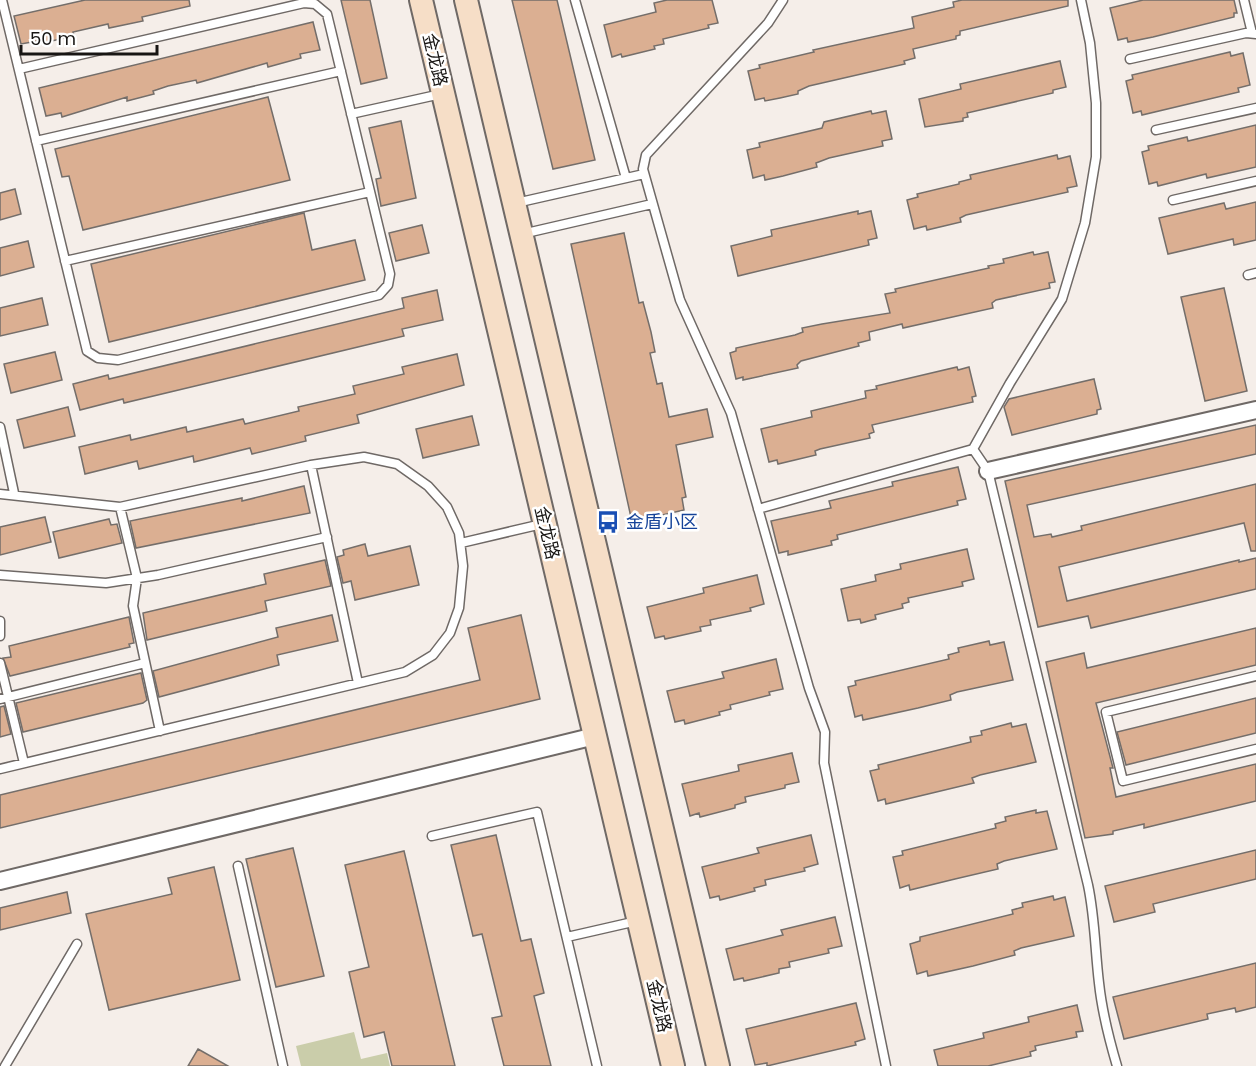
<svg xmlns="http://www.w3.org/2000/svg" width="1256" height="1066" font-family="Poppins,'Noto Sans SC',sans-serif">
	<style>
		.green { fill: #cacdaa }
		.building { fill: #dbaf92; stroke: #746e6a; stroke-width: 1.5 }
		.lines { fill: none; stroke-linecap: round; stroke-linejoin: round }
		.lane-casing { stroke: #6f6966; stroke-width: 11 }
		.street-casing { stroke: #6f6966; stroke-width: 20 }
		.secondary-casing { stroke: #6f6966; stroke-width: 26 }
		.lane { stroke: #fff; stroke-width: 8 }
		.street { stroke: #fff; stroke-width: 16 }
		.secondary { stroke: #f6dec7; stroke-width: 22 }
		.labels { text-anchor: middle; stroke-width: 5; stroke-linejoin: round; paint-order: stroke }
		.street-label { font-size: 18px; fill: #181614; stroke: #fff }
		.transit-label { font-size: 18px; fill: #164399; stroke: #fff; text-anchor: start }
	</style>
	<rect width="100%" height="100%" fill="#f5eee9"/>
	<path class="green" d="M354,1032L361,1059L387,1053L390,1066H301L296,1046Z"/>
	<path class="building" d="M85,0H189L190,6L142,17L143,21L109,28L108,24L73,32L74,36L38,44V41L21,44L14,16Z
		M341,0H370L387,78L361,84Z
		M512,0H557L595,160L553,169Z
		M667,0H712L718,23L708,25L709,28L663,39L664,44L654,46L655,49L622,57L621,54L612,57L604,25L656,12L654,3Z
		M962,0H1068V6L960,31V35L956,36V39L913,49L915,58L904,61L905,64L809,86L798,91V94L780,98L765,101L764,98L755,100L748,71L760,68L759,65L814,52L813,50L914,28L912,17L954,7L953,2Z
		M1143,0H1234L1237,13H1234V17L1153,37L1128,42L1127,38L1118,40L1110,8Z
		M313,22L320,50L300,54L301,58L268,67L267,63L197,83L196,80L168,86L153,91L154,94L127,101V97L62,117L61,113L46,116L39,88Z
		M1230,52L1231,56L1243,53L1250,85L1238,88L1239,92L1142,115L1141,111L1133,113L1126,81L1133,79L1132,75Z
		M1060,61L1066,87L1053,90V93L967,113L968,117L963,118V121L925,127L919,99L961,89L960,84Z
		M268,97L290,180L83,230L69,176L62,177L55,149Z
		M871,111L872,114L886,111L892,139L882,141L883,146L829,158L816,163L817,167L783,176L765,180L764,175L753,178L747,150L760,147L759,143L822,128L824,122Z
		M401,121L416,198L381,206L376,179L381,178L369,128Z
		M1256,125V167L1207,178L1206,174L1158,186L1157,182L1149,184L1142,152L1149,150L1148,146L1187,137L1188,141Z
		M1057,155L1058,159L1070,156L1077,186L1067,188L1068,192L966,215L960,218L961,222L927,230L926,226L914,229L907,200L918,197L917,194L959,184V182L971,179L970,175Z
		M15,189L21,214L0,220V193Z
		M1256,202V240L1234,245L1233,239L1168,254L1159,218L1224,203L1226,209Z
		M858,211V214L871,211L877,238L868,240L869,245L738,276L731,246L772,236L771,230Z
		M304,213L312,250L355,240L365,280L109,342L91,264Z
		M422,225L429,253L396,261L389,233Z
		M624,233L639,303L643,302L651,332L655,352L650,353L657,384L662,383L669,417L707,409L713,437L676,445L686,497L682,498L684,510L632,522L571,244Z
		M28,241L34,267L0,276V248Z
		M1033,252L1034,255L1048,252L1055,282L1049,283L1050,288L996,300L992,303L993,308L903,328L902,324L869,332L870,340L858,343L859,346L801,361L797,365L798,368L743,380V377L736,379L730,353L736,351V348L795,335L803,332L802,328L822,324L890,313L885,294L896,292L895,289L989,268L988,266L1004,263L1003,259Z
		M1224,288L1247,391L1205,401L1181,297Z
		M437,290L443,320L402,329L404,336L124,403L123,399L80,410L73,384L108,375L109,379L404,308L402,298Z
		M42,298L48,325L0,336V308Z
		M55,352L62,380L11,393L4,364Z
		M457,354L464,385L357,415L359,423L305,436L306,441L252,454L250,448L194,462L193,456L139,469L137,461L85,474L79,447L130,435L131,440L186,427L187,432L243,419L245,424L299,411L298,407L355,394L353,386L404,374L402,367Z
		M957,367L958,370L969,367L976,396L972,397L973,402L872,425L874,432L869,434L870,438L820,449L815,451L816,455L778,464L777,460L769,462L761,429L812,417L811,411L866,398L865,391L877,389L876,386Z
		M1094,379L1101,409L1097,410V414L1012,435L1004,407L1009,399Z
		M68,407L75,436L24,448L17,420Z
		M472,416L479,445L423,458L416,429Z
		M1256,425V454L1027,505L1034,537L1051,534L1052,537L1082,530L1081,526L1256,484V551H1251L1244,523L1059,567L1067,601L1239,560V562L1256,558V589L1091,628L1088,616L1038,627L1005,481Z
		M958,467L966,499L957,501L958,505L837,535L838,539L831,541L832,545L788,555V551L779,553L771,521L831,508L829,501L893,486L892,482Z
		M304,486L310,513L136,548L130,521L242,498V501Z
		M45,517L51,542L0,555V527Z
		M109,519L111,525L117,524L122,543L59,558L53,532Z
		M365,544L368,556L410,546L419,585L355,600L351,581L343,583L337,557L344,555L343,550Z
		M967,549L974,579L962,582L963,586L908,598L909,602L902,604L903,608L875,615L876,619L861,623L860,619L848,621L841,589L876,581L875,575L901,569L900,564Z
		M325,560L331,586L265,601L267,611L147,640L143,613L266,584L264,574Z
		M757,575L764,604L750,608L751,611L710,620L711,625L700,627L701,631L665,639L664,636L655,638L647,607L704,593L703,588Z
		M332,615L338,641L277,655L279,665L159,697L153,671L278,637L276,628Z
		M521,615L540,699L0,828V795L480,680L468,628Z
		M129,617L134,643L129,644L130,647L10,676L3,658L11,657L9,646Z
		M1256,628V665L1096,703L1113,768H1110L1116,797L1256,764V801L1144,828V824L1113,831V834L1085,838L1046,662L1084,653L1087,668Z
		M989,641L990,645L1004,642L1013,680L957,692L950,695L951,700L918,708L863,720L862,715L855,717L848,687L856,685L855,681L949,659L948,655L959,652L958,648Z
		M776,659L783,689L769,692L770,695L730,705L731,709L719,712L720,715L685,724L684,720L675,722L667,691L724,678L722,672Z
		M141,673L147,700L143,703L23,732L16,703Z
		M1256,698V733L1126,765L1117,732Z
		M4,706L11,734L0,737V707Z
		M1011,723L1012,727L1026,724L1036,762L980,775L972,778L974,783L928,794L886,804L885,799L878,801L870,771L879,769L878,765L971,742L970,737L982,735L981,731Z
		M792,753L799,782L785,785V788L745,797L746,802L735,805V808L700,817L699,813L690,816L682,784L739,771L738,765Z
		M1036,810V813L1047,811L1057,849L1004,861L997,864L998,869L955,879L910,890L909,885L900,888L893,857L903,855L902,851L996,828L995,824L1006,821L1005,817Z
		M496,835L521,941L531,939L544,993L534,996L551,1066H504L492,1018L502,1016L482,934L473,936L451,845Z
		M811,835L818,864L804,868L805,871L765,880L766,885L754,888L755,891L720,900L719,896L710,898L702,867L759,853L757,848Z
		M293,848L324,976L276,987L246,859Z
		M1256,850V879L1153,904L1155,912L1114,922L1105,886Z
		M404,851L405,855L455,1066H392L384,1032L364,1037L349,972L369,967L345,865Z
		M214,867L240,980L109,1010L86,914L172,894L168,878Z
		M67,892L71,913L0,930V908Z
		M1053,896L1054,900L1065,897L1074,936L1021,948L1014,951L1015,955L973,966L928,976L927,971L917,974L910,944L920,941V937L1013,914L1012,910L1023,907L1022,903Z
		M835,917L842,946L828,949L829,953L789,962L790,967L779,969V973L744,981L743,978L734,980L726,949L783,935L781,930Z
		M1256,963V1007L1236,1012L1235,1008L1207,1014L1208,1019L1124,1039L1113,997Z
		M856,1003L865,1039L855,1042L856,1045L767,1066V1063L755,1065L746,1029Z
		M1077,1005L1083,1031L1076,1032L1077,1037L1035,1046L1036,1050L1030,1052L1031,1056L988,1066H938L934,1050L984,1038L983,1033L1029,1022L1028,1017Z
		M198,1049L228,1066H188Z"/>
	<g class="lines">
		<g class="lane-casing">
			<path id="lane" d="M2,0L87,351L98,358L118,360L379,295L388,285L390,274L327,14L315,4L304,3L19,69
				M575,0L626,178
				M783,0L768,23L646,155L643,169L680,300L731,413L809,688L825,732L824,763L886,1066
				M1244,0L1252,33
				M1130,59L1246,33L1256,34
				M351,114L441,94
				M1156,130L1256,108
				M36,141L341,71
				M1173,200L1256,181
				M516,203L644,174
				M522,234L652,204
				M65,261L370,192
				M1248,275L1256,273
				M0,427L14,493
				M973,449L988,471L1088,885C1095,918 1095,950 1099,983C1102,1011 1109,1039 1117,1066
				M311,465L358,683
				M0,494L120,507L311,465L364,457L397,464L428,486L447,507L459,533L463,566L459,608L450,633L433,655L405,672L0,769
				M120,507L137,578L133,606L160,731
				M758,509L973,449L1010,383L1062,299L1085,223L1096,157V103L1090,43L1081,0
				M461,543L542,524
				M0,575L106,583L158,575L327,537
				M0,621V636
				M0,663L24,763
				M1256,676L1106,712L1123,781L1256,749
				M0,699L145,663
				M432,836L537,812L597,1066
				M238,866L283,1066
				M567,937L637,921
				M5,1066L77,944"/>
		</g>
		<g class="street-casing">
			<path id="street" d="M988,471L1256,410
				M0,881L595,736"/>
		</g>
		<g class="secondary-casing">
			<path id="secondary" d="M421,0L673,1066
				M466,0L718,1066"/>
		</g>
		<use href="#lane" class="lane"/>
		<use href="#street" class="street"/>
		<use href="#secondary" class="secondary"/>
	</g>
	<defs>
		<g id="bus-bare" transform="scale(1.8)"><path d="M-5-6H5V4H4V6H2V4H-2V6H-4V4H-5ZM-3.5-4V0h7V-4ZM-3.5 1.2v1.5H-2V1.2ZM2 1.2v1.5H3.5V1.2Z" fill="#1a4fb4" stroke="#fff" stroke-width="2.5" paint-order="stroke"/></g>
	</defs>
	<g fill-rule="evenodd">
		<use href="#bus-bare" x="608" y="522"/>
	</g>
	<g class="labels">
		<g class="street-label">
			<text transform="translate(435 60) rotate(77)" y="6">金龙路</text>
			<text transform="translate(547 533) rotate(77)" y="6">金龙路</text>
			<text transform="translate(659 1006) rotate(77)" y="6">金龙路</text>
		</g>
		<g class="transit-label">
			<text x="626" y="528">金盾小区</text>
		</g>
	</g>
	<path d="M21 45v9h136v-9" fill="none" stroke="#181614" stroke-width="3"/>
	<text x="30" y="45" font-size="18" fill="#181614" stroke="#ffffff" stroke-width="4.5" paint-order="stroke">50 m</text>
</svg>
